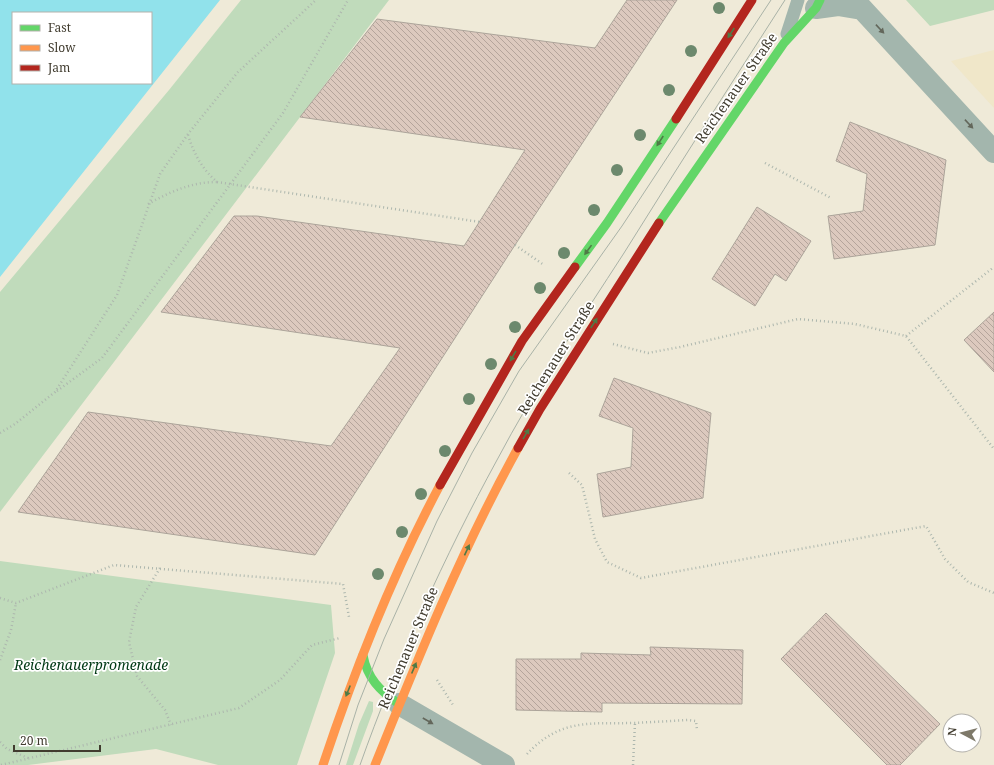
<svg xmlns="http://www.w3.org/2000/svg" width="994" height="765" font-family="'Noto Serif',serif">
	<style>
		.built { fill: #f0e7c9 }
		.green { fill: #c0dbbb }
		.water { fill: #91e2eb; fill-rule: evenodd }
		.building { fill: url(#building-back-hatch); stroke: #aca49a }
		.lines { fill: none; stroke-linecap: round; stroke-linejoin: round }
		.path { stroke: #adb7ae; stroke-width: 2.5; stroke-dasharray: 1 3; stroke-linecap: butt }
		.lane { stroke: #a3b6ad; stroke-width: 13 }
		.street { stroke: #a3b6ad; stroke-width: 22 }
		.fast { stroke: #63d668; stroke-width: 9 }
		.slow { stroke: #ff974d; stroke-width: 9 }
		.jam { stroke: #b3261e; stroke-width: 9 }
		.tram { stroke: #a9b2a7; stroke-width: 1 }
		.tree { fill: #6c896d }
		.oneway { fill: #63675b }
		.oneway2 { fill: #4f7a46 }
		.labels { text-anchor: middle; stroke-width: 3.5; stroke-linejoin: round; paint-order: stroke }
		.street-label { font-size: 14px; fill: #413c2f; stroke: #fff }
		.park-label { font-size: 14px; font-style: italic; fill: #013915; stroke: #fff }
	</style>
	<defs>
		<pattern id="building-back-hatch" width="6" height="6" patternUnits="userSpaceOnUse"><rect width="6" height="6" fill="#dcc9be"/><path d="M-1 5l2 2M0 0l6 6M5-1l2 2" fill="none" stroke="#b4a49b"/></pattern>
	</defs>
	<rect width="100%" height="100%" fill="#efead8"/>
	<path class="built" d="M994,50V108L951,61Z"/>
	<path class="green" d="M241,0H389L0,512V292L169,90Z
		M906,0H994V10L930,26Z
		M0,561L331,605L335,653L297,765H218L156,749L28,765H0Z
		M369,701L373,702V711L353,765H346L359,724Z"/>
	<path class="water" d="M0,0H220L0,277ZM13,13H151V83H13Z"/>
	<path class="building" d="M627,0H677L515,245L315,555L18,512L88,412L331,446L400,348L161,312L234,216H257L464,246L525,150L300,117L377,19L595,48Z
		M850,122L946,160L935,245L834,259L828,216L863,211L867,174L836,161Z
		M757,207L811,241L786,281L775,274L755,306L712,279Z
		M994,312V372L964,340Z
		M614,378L711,413L703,498L603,517L597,474L631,467L633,428L599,416Z
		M826,613L940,724L900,765H887L781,659Z
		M650,647L743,650L742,704L602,703V712L516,710V659H581V653L651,655Z"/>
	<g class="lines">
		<path class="path" d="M188,135C194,154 202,169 217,182L480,222
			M765,163L831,198
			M148,204C170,192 191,182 217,182
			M515,245L544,265
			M906,336L994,267
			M613,344L648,353L680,347L798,319L855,324L906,336L994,449
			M57,391L102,358L283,113L348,0
			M0,433L15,424L55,392L117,295L160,174L188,134L238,72L316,0
			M569,473L582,485L595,539L607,562L641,578L926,526L945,559L968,582L994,593
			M160,568L136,607L129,642L137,676L165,710L171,725
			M0,598L16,603L114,565L343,584L349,617
			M0,660L11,630L16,603
			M437,680L453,705
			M0,742L7,749L28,758
			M527,754C561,718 590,724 635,723C652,722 670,721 688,720L696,721L697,730
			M1,765L239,708L280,680L312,645L340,638
			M633,765L635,723"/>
		<path class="lane" d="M787,34L798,0"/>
		<path class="street" d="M854,0L994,152
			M816,8L838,5L862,9
			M399,704L504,765"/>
		<path class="fast" d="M659,223L784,43L816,8L820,0
			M575,267L607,223L676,119
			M363,655C367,678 380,691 399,704"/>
		<path class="slow" d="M323,765C355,669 392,575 440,485
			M375,765C418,658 462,549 518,448"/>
		<path class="jam" d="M676,119L752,0
			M518,448L540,409L659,223
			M440,485L522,341L575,267"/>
		<path class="tram" d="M339,765L358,705L384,639L437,521L472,453L519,371L622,226L771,0
			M360,765C397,661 444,557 497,460C535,388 580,321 624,253C677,168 731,84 785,0"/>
	</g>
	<g class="tree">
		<circle cx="719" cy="8" r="6"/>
		<circle cx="691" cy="51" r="6"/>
		<circle cx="669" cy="90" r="6"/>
		<circle cx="640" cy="135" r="6"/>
		<circle cx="617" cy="170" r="6"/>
		<circle cx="594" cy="210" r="6"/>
		<circle cx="564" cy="253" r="6"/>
		<circle cx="540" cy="288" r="6"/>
		<circle cx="515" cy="327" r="6"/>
		<circle cx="491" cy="364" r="6"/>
		<circle cx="469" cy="399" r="6"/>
		<circle cx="445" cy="451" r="6"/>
		<circle cx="421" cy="494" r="6"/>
		<circle cx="402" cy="532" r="6"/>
		<circle cx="378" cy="574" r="6"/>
	</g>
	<defs><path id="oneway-solid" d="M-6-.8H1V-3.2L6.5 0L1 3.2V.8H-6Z"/></defs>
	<g class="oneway">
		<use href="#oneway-solid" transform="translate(880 29) rotate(47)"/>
		<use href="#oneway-solid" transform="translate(969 124) rotate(47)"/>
		<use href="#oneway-solid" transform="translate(428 721) rotate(30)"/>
	</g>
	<g class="oneway2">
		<use href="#oneway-solid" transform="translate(731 33) rotate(123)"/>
		<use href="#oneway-solid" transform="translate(660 141) rotate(123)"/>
		<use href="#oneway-solid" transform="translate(588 250) rotate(126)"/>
		<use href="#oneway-solid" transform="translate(594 323) rotate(-57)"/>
		<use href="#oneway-solid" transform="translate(513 356) rotate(120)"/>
		<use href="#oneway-solid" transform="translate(526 434) rotate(-60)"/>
		<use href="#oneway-solid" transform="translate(467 550) rotate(-65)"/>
		<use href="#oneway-solid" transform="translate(414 668) rotate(-67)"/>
		<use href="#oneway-solid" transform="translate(348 691) rotate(112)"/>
	</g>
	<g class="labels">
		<g class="street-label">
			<text transform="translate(736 88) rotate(-55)" y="5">Reichenauer Straße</text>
			<text transform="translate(556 358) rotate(-58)" y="5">Reichenauer Straße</text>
			<text transform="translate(408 648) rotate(-67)" y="5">Reichenauer Straße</text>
		</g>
		<g class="park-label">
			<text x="91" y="670">Reichenauerpromenade</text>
		</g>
	</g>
	<rect x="12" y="12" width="140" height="72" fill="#ffffff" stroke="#b3b1ac"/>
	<rect x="20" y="25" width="20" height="6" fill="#63d668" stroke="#b3b1ac"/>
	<text x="48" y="32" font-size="12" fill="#413c2f">Fast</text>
	<rect x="20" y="45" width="20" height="6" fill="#ff974d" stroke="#b3b1ac"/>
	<text x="48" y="52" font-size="12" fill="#413c2f">Slow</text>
	<rect x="20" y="65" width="20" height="6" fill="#b3261e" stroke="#b3b1ac"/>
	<text x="48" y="72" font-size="12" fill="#413c2f">Jam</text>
	<g transform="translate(962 733) rotate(277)"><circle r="19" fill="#ffffff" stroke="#b3b1ac"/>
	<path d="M0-3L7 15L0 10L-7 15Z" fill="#7e796a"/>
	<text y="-6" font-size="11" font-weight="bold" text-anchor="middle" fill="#413c2f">N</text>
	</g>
	<path d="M14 745v6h86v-6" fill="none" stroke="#413c2f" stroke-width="2"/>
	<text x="20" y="745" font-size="12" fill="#413c2f" stroke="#ffffff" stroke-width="3" paint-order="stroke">20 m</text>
</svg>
